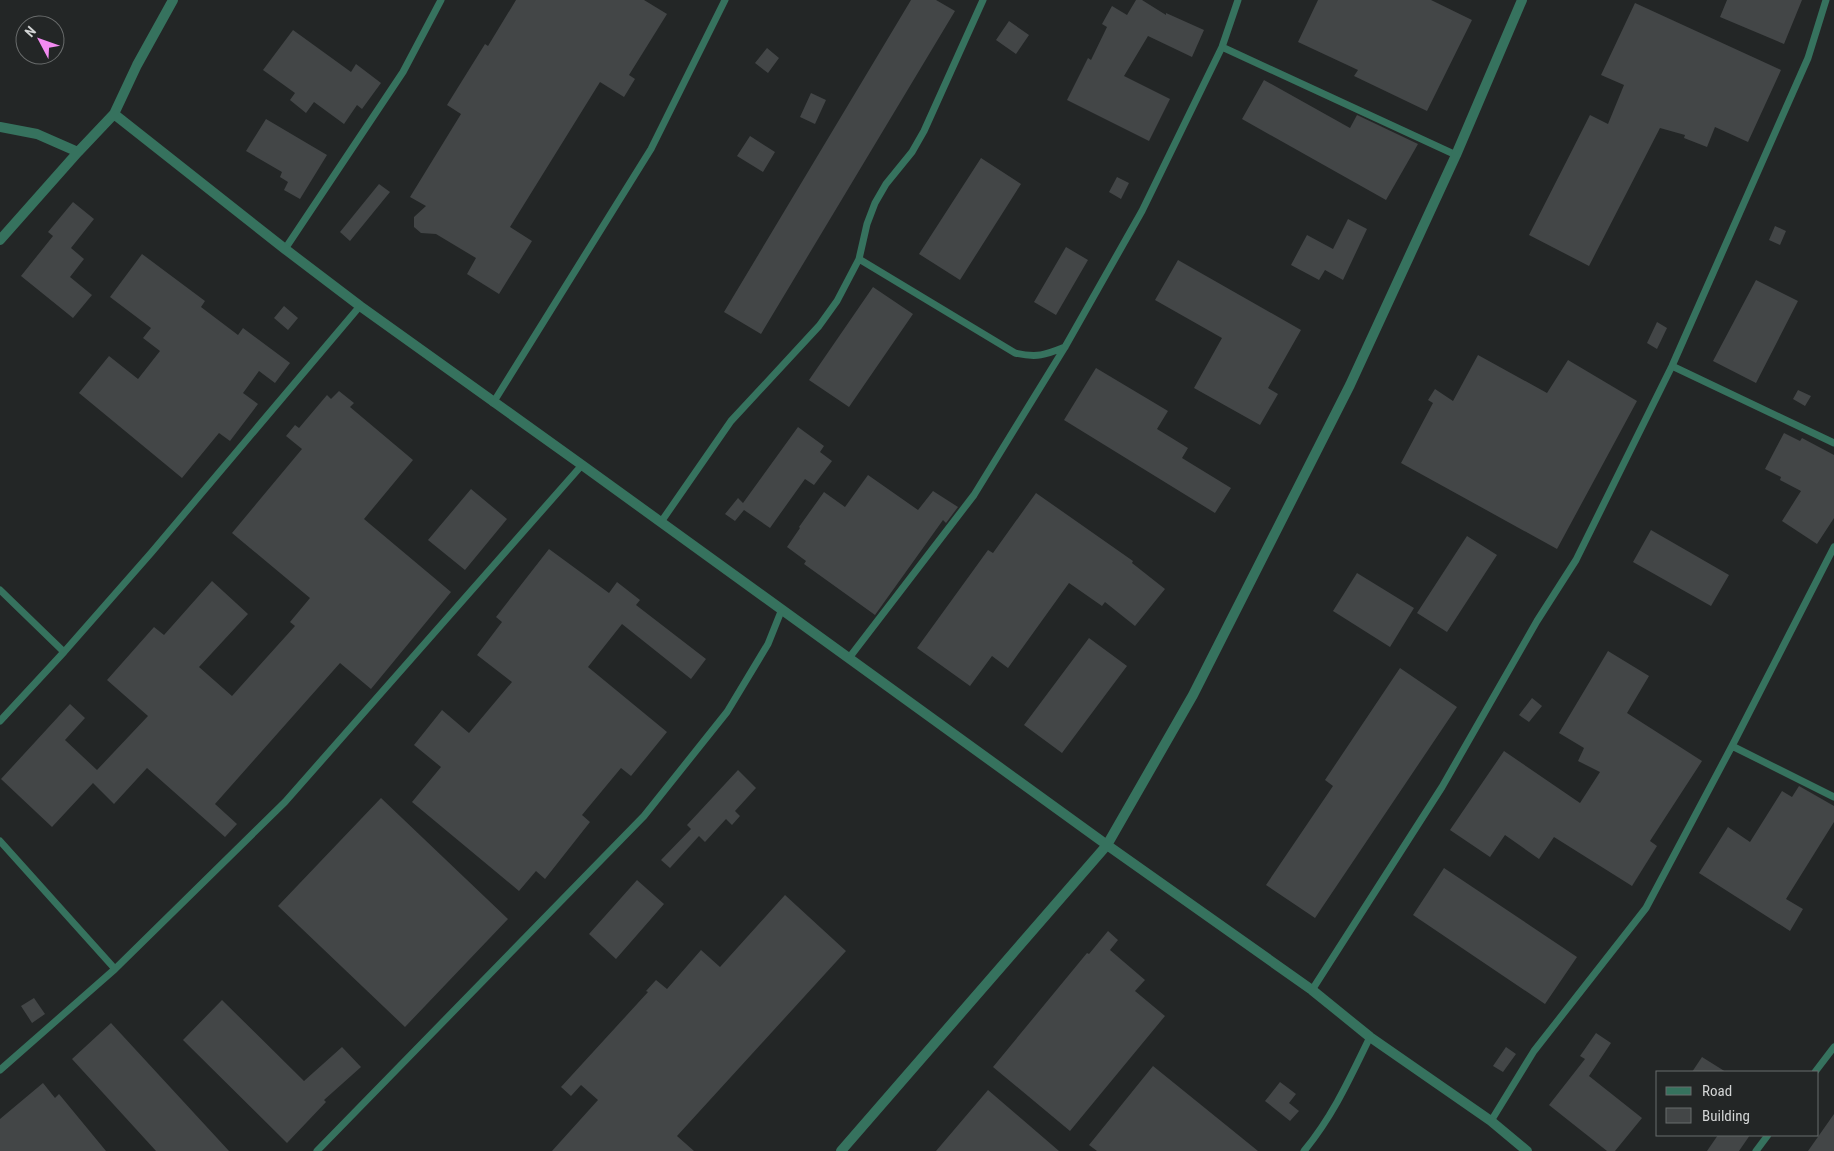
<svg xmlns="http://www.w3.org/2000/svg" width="1834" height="1151" font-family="'Roboto Condensed',sans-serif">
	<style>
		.building { fill: #434647 }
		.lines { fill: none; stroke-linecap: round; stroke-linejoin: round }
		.lane { stroke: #36725e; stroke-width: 7 }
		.street { stroke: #36725e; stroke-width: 10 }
	</style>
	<rect width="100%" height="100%" fill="#232626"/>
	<path class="building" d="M516,0H644L667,14L629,75L635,79L624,97L600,82L510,227L532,241L499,294L467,274L476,258L436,234L421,233L414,227V217L426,206L410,197L461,114L447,105L485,44L488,46Z
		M911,0H936L955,11L761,334L724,312Z
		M1136,0H1142L1166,15V13L1204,30L1192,57L1148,36L1124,76L1170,99L1149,141L1067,100L1088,58L1091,60L1107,27L1102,24L1112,6L1127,15Z
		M1318,0H1431L1472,20L1427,111L1354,76L1358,70L1298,42Z
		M1727,0H1802L1784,44L1720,17Z
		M1635,3L1781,70L1748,142L1715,127L1707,147L1684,138L1685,135L1660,128L1589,266L1529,235L1590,115L1608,124L1624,85L1601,75Z
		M1009,21L1029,35L1016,54L996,40Z
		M293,30L351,72L356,64L381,83L362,109L357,105L344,124L314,102L306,113L290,100L295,93L263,70Z
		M767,48L779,58L768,73L755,63Z
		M1264,80L1350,128L1357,115L1418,144L1386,200L1242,119Z
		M811,93L826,100L815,124L800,117Z
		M266,119L327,155L300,199L284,190L288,182L280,177L282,172L246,151Z
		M750,136L775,152L763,172L737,156Z
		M981,158L1021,184L960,280L919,254Z
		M1117,177L1129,183L1121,199L1109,192Z
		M379,184L390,192L350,241L340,232Z
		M73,202L94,219L71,248L84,259L70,277L92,295L73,318L21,276L53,236L48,232Z
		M1348,219L1367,229L1343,280L1325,270L1319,280L1291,265L1307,235L1333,249Z
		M1775,226L1786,231L1780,245L1769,240Z
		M1066,247L1088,260L1056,315L1034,302Z
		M142,254L205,301L201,307L238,335L243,328L290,363L275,383L259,371L243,393L258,404L230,441L219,433L182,478L79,393L109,356L138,379L160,351L143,338L151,328L110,297Z
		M1178,260L1301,330L1268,388L1278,394L1260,425L1194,388L1222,338L1155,300Z
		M1756,280L1798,301L1756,383L1713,361Z
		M873,287L913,314L849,407L809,380Z
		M284,306L298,318L288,330L274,318Z
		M1657,322L1667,328L1657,349L1647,343Z
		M1478,355L1547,393L1568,360L1637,401L1557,549L1401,463L1433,403L1428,400L1435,389L1453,401Z
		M1096,368L1168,411L1157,429L1188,448L1182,458L1231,488L1215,513L1064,420Z
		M1798,390L1811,396L1805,406L1793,399Z
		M339,391L354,403L350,407L413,460L364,519L451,592L371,689L340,663L215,804L237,824L225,837L147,768L114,804L93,783L52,827L1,779L70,704L85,718L65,740L97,770L148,716L107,680L154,627L164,635L212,581L248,614L199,667L232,696L295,626L290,622L310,598L232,533L302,449L286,436L295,425L299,428L327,395L331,399Z
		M798,427L824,446L820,452L832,461L814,485L805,479L770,528L744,510L735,521L725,514L738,498L743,503Z
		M1784,433L1800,441L1802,438L1834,455V518L1817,544L1782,521L1801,491L1780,480L1781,477L1765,469Z
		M868,475L918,510L933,491L958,507L946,523L943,520L875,615L804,564L806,561L787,547L800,528L799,527L824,492L845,507Z
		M471,489L507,519L465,570L428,540Z
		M1036,493L1133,561L1132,563L1165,589L1135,626L1105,602L1102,606L1069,583L1008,668L992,656L970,686L917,648L988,550L993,553Z
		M1651,530L1729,575L1711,606L1633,562Z
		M1467,536L1497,555L1447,632L1417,613Z
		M549,549L609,593L617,582L640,600L636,605L706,659L691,679L622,624L588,667L667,732L631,776L621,768L582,815L590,822L545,879L536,871L519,891L412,802L441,767L414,745L442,710L469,733L512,682L477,655L502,622L496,617Z
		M1357,573L1414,608L1390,647L1333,611Z
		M1089,638L1127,666L1062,753L1024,725Z
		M1608,651L1649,676L1627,713L1702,761L1650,841L1657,846L1632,886L1554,837L1539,859L1505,835L1490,857L1450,830L1504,751L1580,803L1600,772L1578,761L1584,748L1559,733Z
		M1400,668L1457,707L1315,918L1266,885L1333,786L1325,780Z
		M1532,698L1542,706L1529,722L1519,715Z
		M738,770L756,788L735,811L740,816L732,825L726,819L705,842L699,836L670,868L661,860L691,829L687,825Z
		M1799,786L1834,806V822L1786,899L1803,909L1790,931L1699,873L1728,827L1750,842L1782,791L1792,797Z
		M381,798L508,919L405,1027L278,906Z
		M1444,868L1577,957L1545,1004L1413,915Z
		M637,880L664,904L616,959L589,934Z
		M785,895L846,951L677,1136L694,1151H552L598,1100L581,1085L571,1096L561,1087L648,992L646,991L656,980L667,989L701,950L720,967Z
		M1108,931L1118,940L1110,950L1145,980L1135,991L1165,1016L1070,1131L993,1067L1087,953L1089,954Z
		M34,998L45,1014L32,1023L21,1006Z
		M222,1000L304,1081L342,1047L361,1067L324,1100L326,1102L287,1143L183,1040Z
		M111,1023L229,1151H156L72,1059Z
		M1596,1033L1611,1043L1589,1076L1642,1118L1615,1151H1607L1549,1105L1585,1059L1580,1056Z
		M1506,1047L1516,1054L1503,1072L1493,1066Z
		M1702,1057L1726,1072H1692Z
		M1153,1066L1258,1151H1097L1089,1145Z
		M1280,1082L1296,1094L1289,1103L1299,1111L1290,1121L1265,1101Z
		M43,1083L55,1098L59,1094L106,1151H0V1119Z
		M988,1090L1059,1151H936Z
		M1834,1114V1151H1808Z
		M1718,1135H1750L1739,1151H1707Z"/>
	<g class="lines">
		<path class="lane" d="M1222,47L1456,155
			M285,249L403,72L441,0
			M859,259L1015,353C1037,358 1045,355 1065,347
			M1672,366L1834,443
			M493,403L651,149L725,0
			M661,522L731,421L819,326L837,301L859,259L867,224L875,203L886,184L912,152L924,131L983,0
			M0,590L64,652
			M849,658L974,495L1065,347L1142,211L1222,47L1238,0
			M0,721L64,652L151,553L360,306
			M1732,746L1834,797
			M0,841L115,969
			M1312,990L1442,787L1537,621L1576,560L1672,366L1808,58L1826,0
			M0,1070L115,969L285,802L582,465
			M1815,1072L1834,1047
			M1491,1121L1534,1051L1646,908L1732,746L1834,547
			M317,1151L644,816L727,712L768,644L782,609
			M1304,1151C1333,1116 1350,1078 1370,1037
			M1756,1151L1768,1135"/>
		<path class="street" d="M114,114L285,249L360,306L582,465L1107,845L1312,990L1370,1037L1491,1121L1527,1151
			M0,127L37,134L78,152
			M0,240L78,152L114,114L137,65L173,0
			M841,1151L1107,845L1193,695L1350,385L1456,155L1522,0"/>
	</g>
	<rect x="1656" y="1071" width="162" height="65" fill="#232626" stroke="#696c6c"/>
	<rect x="1666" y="1087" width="25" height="8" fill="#36725e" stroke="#696c6c"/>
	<text x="1702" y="1096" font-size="15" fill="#d3d5d5">Road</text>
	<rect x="1666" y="1108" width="25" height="15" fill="#434647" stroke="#696c6c"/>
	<text x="1702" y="1121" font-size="15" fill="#d3d5d5">Building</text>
	<g transform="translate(40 40) rotate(311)"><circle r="24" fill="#232626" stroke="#696c6c"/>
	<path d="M0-4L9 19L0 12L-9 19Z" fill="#f38af1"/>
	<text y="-8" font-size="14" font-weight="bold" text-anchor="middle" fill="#d3d5d5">N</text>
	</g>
</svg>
